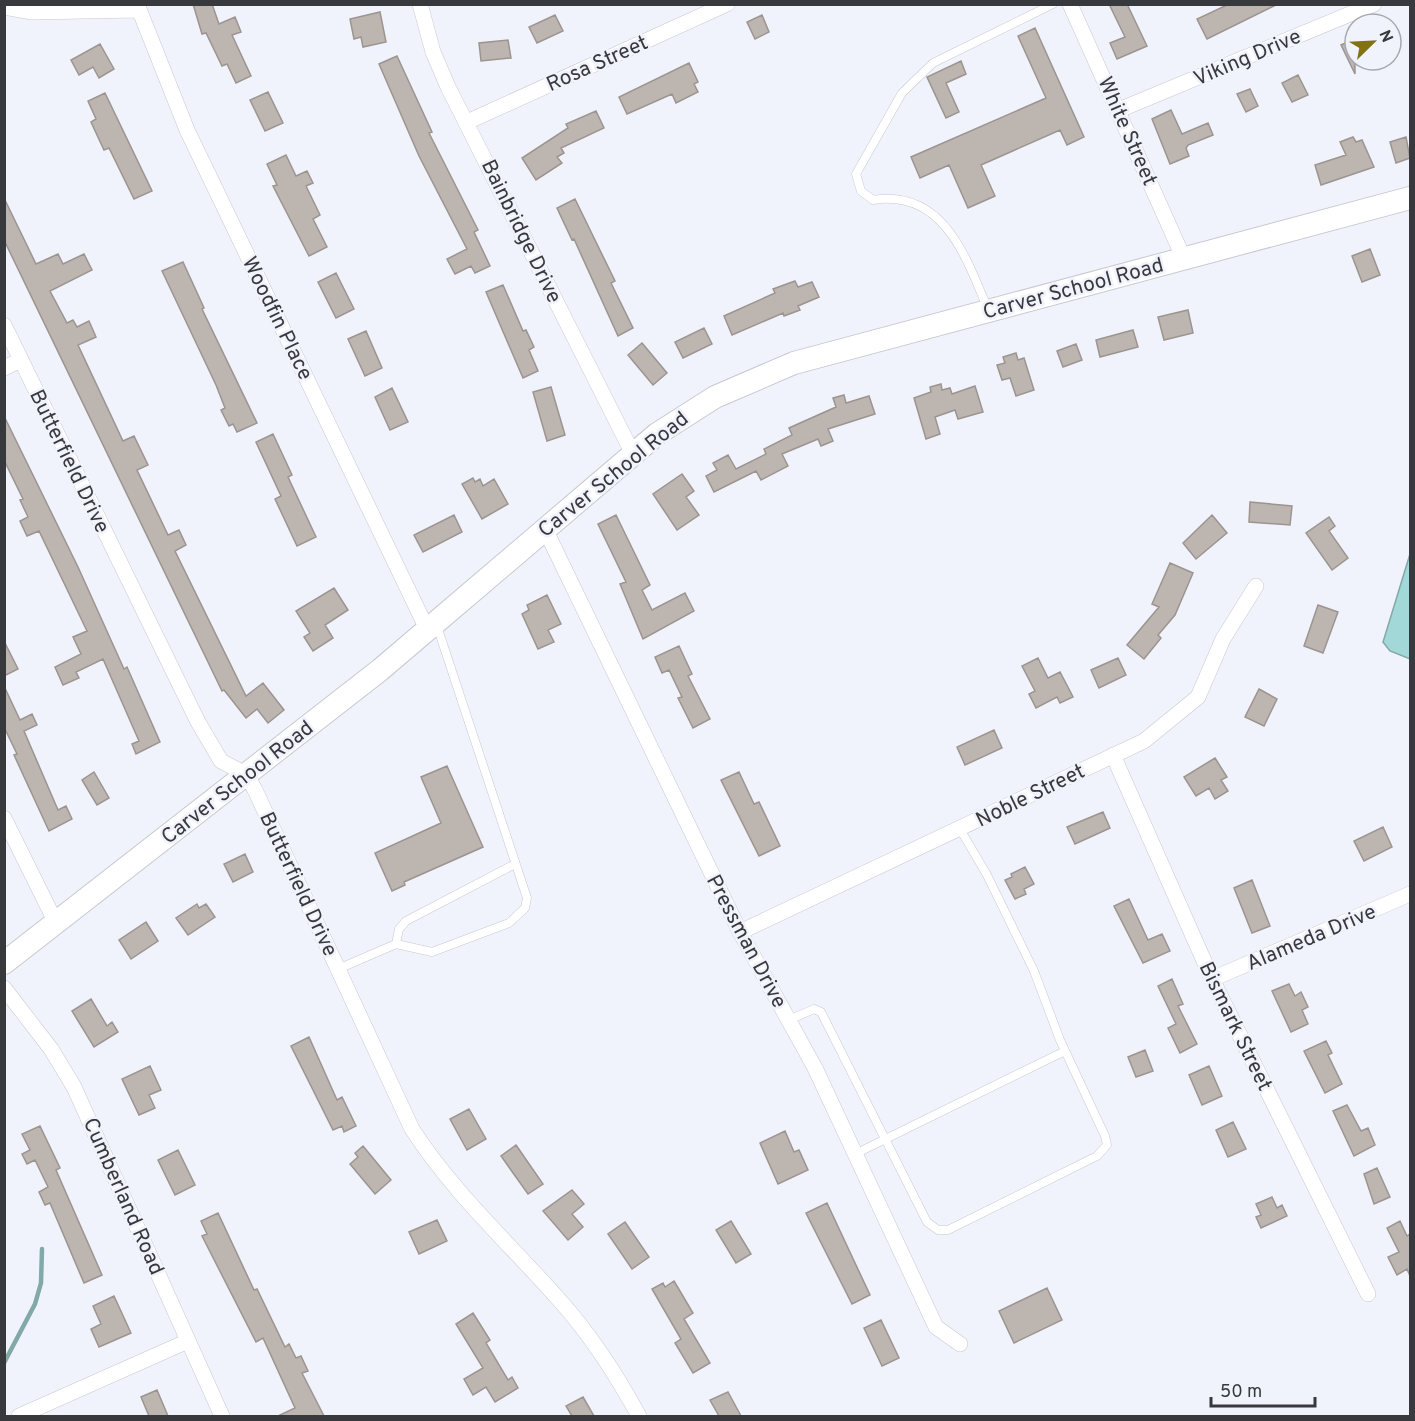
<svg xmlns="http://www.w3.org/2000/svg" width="1415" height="1421" font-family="Overpass,sans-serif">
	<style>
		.water { fill: #a2d8d7; stroke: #82a8a8; stroke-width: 1.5 }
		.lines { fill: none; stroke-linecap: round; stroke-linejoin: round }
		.stream { stroke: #82a8a8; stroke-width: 4.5 }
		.building { fill: #bdb5b0; stroke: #9c9490; stroke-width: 1.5 }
		.lane-casing { stroke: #c7c9d1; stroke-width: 9 }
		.street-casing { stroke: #c7c9d1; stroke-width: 16 }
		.primary-casing { stroke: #c7c9d1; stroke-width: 24 }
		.lane { stroke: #fff; stroke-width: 8 }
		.street { stroke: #fff; stroke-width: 15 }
		.primary { stroke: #fff; stroke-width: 22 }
		.labels { text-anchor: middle; stroke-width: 5; stroke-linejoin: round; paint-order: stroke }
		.street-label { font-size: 21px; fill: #38393c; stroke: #f1f3fc }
	</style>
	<rect width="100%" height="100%" fill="#f1f3fc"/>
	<path class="water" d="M1410,554V659L1390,651L1383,642Z"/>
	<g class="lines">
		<path class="stream" d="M4,1363L35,1304L41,1283L42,1249"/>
	</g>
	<path class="building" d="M193,4H212L219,24L235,17L241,32L232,35L251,76L236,83L227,64L222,66L206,33L202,34Z
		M1109,4H1127L1147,46L1117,59L1110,43L1125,37Z
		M1229,4H1278L1207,39L1197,19Z
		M380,12L386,42L363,47L361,37L354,39L350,19Z
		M555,15L563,31L537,43L529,27Z
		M762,15L769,32L755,39L747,22Z
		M1035,28L1084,137L1067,145L1060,130L981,165L995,196L968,208L949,165L920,178L911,157L1046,98L1018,36Z
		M1355,39V74L1341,45Z
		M508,40L511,58L481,61L479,43Z
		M100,44L114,69L99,78L93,67L79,75L71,60Z
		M397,56L432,132L429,133L478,230L474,232L490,266L475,273L471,266L455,274L447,259L467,249L419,156L379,64Z
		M961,61L966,74L946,83L959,112L946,118L927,77Z
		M689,63L698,82L694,84L698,92L676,103L672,94L627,114L619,97Z
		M1298,75L1308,95L1292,102L1282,83Z
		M1250,89L1258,106L1246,112L1237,94Z
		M268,92L283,123L265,131L250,100Z
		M105,93L152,191L134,199L109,148L104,150L91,122L96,119L88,101Z
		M1171,110L1182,134L1208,123L1213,135L1188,145L1186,148L1189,156L1170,164L1152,119Z
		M596,111L604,128L561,148L564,153L557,157L562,163L536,180L522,158L568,128L566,124Z
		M1353,137L1356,142L1362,140L1374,167L1321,185L1315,165L1346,155L1340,142Z
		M1406,137L1410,158L1396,163L1390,142Z
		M286,155L296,176L307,171L313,183L306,186L320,215L313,219L327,247L309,256L273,186L277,185L267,164Z
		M4,198L36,264L58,254L63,264L84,254L92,270L50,291L67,323L73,320L77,327L89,321L96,337L78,345L123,441L134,436L148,465L137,470L168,535L179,530L186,545L175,551L246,696L263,683L284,710L268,723L257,709L246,718L224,690L222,691L4,240Z
		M575,199L615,281L611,283L633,328L618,336L574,239L572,240L557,208Z
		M1370,249L1380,275L1362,282L1352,256Z
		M183,262L204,308L202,309L257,423L237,432L233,424L229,426L221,410L225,408L216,385L162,271Z
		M336,273L354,309L336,318L318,282Z
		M795,281L798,287L812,282L819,297L798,306L800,310L784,316L783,313L732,335L724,316L775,293L773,289Z
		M503,285L523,331L526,330L534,347L529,350L538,371L523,378L486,292Z
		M1188,310L1193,333L1164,340L1158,317Z
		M704,328L712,344L683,358L675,342Z
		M1133,330L1138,347L1100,357L1096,340Z
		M366,331L382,368L365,376L348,339Z
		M642,343L667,373L653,385L628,355Z
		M1076,344L1082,360L1063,367L1057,351Z
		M1016,353L1018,360L1024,358L1034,390L1016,396L1010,378L1002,380L997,365L1005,363L1003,357Z
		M941,384L942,390L950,388L952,394L975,386L983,412L958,419L955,410L935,417L940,434L926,439L914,398L931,392L930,387Z
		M551,387L565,435L547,441L533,392Z
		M392,388L408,422L390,430L375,397Z
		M844,395L846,403L869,396L875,414L828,429L833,441L821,446L818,439L782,454L788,466L761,480L756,471L714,492L706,476L717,470L713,463L728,455L736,469L766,454L764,449L792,435L789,428L836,407L833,398Z
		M4,416L78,567L124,669L127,667L160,742L136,754L132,744L139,741L103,659L76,672L79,678L63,685L55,667L81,654L73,637L87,631L39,531L27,536L20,521L28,517L20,500L23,499L4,460Z
		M273,434L292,475L288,477L316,537L297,546L275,499L281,496L256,442Z
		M682,474L694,491L686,497L699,515L677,530L653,494Z
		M473,478L475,482L480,479L483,486L494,479L508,504L482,519L462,484Z
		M1250,502L1292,506L1290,525L1249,522Z
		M454,515L462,532L423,552L414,535Z
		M616,515L650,585L642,590L652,610L685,593L694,611L643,639L620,584L626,582L598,524Z
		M1212,515L1227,533L1196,559L1183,543Z
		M1329,517L1335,526L1329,531L1348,558L1332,570L1306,533Z
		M1170,563L1193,573L1175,615L1158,635L1161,638L1144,659L1127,645L1159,607L1152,604Z
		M334,588L348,610L325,625L333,638L313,651L304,637L310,633L296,611Z
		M547,595L561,624L548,630L554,642L538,649L522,614L529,610L527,605Z
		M1318,605L1338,612L1323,653L1304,646Z
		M4,641L18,669L4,676Z
		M679,646L692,674L688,676L710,719L693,728L678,698L682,697L669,670L662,673L655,657Z
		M1038,658L1048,678L1060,672L1073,697L1060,703L1057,697L1036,708L1029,694L1035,691L1022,666Z
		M1118,658L1126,675L1099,688L1091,670Z
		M4,686L20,720L32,714L37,725L24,731L58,810L66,806L72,819L49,831L14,755L17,754L4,727Z
		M1259,689L1277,699L1264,726L1245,717Z
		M994,730L1002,748L965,765L957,747Z
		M1215,758L1227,777L1221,780L1228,791L1215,799L1209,788L1196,796L1184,777Z
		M447,766L483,847L404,882L405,885L392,891L375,853L441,823L421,777Z
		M94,772L109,798L97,805L82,780Z
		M739,772L754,804L759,802L780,846L759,856L721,780Z
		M1103,812L1110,828L1075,844L1067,827Z
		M1383,827L1392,847L1364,861L1354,841Z
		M245,854L253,872L233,882L224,864Z
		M1025,867L1034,884L1024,889L1026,894L1015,899L1005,880L1012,877L1011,874Z
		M1252,880L1270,926L1252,933L1234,888Z
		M1129,899L1148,940L1162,934L1170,951L1143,963L1114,906Z
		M197,904L199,908L206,904L215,917L188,935L176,918Z
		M146,922L158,941L131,959L119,940Z
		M1172,979L1183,1004L1178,1006L1197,1044L1180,1053L1168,1028L1176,1024L1158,986Z
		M1289,984L1295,996L1301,992L1308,1007L1302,1010L1308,1024L1291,1032L1272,991Z
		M91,999L107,1026L112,1022L118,1032L94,1047L72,1011Z
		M309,1037L337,1100L342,1097L356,1126L344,1132L342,1126L333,1130L291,1046Z
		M1326,1041L1332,1053L1328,1055L1342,1084L1325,1093L1304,1051Z
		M1145,1050L1153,1071L1136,1077L1128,1057Z
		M150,1066L161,1090L149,1095L155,1108L139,1115L122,1079Z
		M1209,1066L1222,1096L1202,1105L1189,1075Z
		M1347,1105L1361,1131L1368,1128L1375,1145L1354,1156L1333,1111Z
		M469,1109L486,1139L467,1150L450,1119Z
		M1233,1122L1246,1149L1228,1157L1216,1130Z
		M40,1126L60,1168L56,1170L102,1275L84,1283L50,1203L45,1205L39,1192L48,1187L35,1160L27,1164L22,1154L30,1150L22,1134Z
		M785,1131L794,1152L799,1150L808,1170L778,1184L760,1143Z
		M516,1145L543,1184L528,1194L501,1156Z
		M363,1146L391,1180L375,1194L350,1164L358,1157L355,1153Z
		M178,1150L195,1185L175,1195L158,1160Z
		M1377,1168L1390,1197L1374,1204L1364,1174Z
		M572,1190L584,1204L572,1214L583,1227L568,1240L543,1211Z
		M1272,1197L1277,1208L1282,1205L1287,1216L1261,1228L1256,1217L1261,1215L1256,1204Z
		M827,1203L870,1295L852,1304L806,1213Z
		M218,1213L254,1290L257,1289L285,1347L289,1344L296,1358L301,1356L308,1371L302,1373L324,1416H278L295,1408L263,1338L256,1342L202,1236L207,1234L201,1221Z
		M437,1220L447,1241L419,1254L409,1232Z
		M731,1221L751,1254L736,1263L716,1230Z
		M1400,1221L1407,1236L1410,1234V1276L1407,1269L1397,1275L1388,1257L1399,1252L1387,1228Z
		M625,1222L649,1257L632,1269L608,1234Z
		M674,1281L693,1313L684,1319L710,1363L693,1373L675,1343L681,1339L652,1289L663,1283L665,1287Z
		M1047,1288L1062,1320L1014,1343L999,1311Z
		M114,1296L131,1333L99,1347L91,1329L101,1324L93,1306Z
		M473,1313L490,1340L486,1343L508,1380L512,1377L518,1388L495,1402L486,1387L473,1395L464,1379L483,1368L456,1324Z
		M881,1320L899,1358L882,1366L864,1328Z
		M157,1390L168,1416H149L141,1397Z
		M728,1392L741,1416H719L710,1400Z
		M583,1397L594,1416H572L566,1406Z"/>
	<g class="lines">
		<g class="lane-casing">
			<path id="lane" d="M988,310C966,256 943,189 873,200L861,191L856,174L902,93L933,63L1053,4
				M396,944L399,929L406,921L515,864
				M338,969L396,944L432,952L509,923L525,908L527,898L437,626
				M789,1020L814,1009L821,1012L927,1222L938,1230H948L1097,1156L1107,1145L1105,1136L1060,1040L1034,971L987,875L960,829
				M855,1154L1065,1051"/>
		</g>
		<g class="street-casing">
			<path id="street" d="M137,4L187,130L427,629
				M420,4L433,52L448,87L633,454
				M1070,4L1184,259
				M4,7L32,12L137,10
				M1119,110L1374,4
				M467,122L727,4
				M4,325L198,722L221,761L247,775L255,790L412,1129C454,1194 511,1245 562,1303C592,1337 617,1376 639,1416
				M4,368L21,360
				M545,529L740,932L815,1068L936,1327L960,1344
				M1113,755L1212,979L1368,1294
				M4,818L56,923
				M740,932L1144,741L1198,697L1223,639L1256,586
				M1212,979L1410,894
				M4,988L51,1049L74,1087L222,1416
				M19,1416L188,1341"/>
		</g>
		<g class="primary-casing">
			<path id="primary" d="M4,963L380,670L657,434L715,397L794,363L1410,198"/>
		</g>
		<use href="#lane" class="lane"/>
		<use href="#street" class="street"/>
		<use href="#primary" class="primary"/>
	</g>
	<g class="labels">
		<g class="street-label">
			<text transform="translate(1247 57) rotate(-23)" y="7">Viking Drive</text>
			<text transform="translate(597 63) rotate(-24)" y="7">Rosa Street</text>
			<text transform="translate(1128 131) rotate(66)" y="7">White Street</text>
			<text transform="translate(522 231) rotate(64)" y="7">Bainbridge Drive</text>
			<text transform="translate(1073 288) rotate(-15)" y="7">Carver School Road</text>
			<text transform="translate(278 318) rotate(64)" y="7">Woodfin Place</text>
			<text transform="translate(70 461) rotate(64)" y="7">Butterfield Drive</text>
			<text transform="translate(613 474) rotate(-39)" y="7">Carver School Road</text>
			<text transform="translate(237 782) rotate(-38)" y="7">Carver School Road</text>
			<text transform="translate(1030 795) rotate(-26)" y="7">Noble Street</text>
			<text transform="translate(299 884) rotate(65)" y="7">Butterfield Drive</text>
			<text transform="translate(1311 937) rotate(-23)" y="7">Alameda Drive</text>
			<text transform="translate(747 941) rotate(62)" y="7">Pressman Drive</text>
			<text transform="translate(1236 1026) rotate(64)" y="7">Bismark Street</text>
			<text transform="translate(124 1196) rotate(66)" y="7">Cumberland Road</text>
		</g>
	</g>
	<rect width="1415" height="1421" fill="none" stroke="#38393c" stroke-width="12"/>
	<g transform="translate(1373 42) rotate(66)"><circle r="28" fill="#f1f3fc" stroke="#a7a9af" stroke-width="1.5"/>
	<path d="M0-4.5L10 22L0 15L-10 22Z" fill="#827213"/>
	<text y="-9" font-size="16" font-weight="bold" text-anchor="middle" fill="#38393c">N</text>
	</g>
	<path d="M1211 1397v9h104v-9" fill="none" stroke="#38393c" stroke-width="3"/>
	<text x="1220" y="1397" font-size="18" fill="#38393c" stroke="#f1f3fc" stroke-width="4.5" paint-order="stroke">50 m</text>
</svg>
